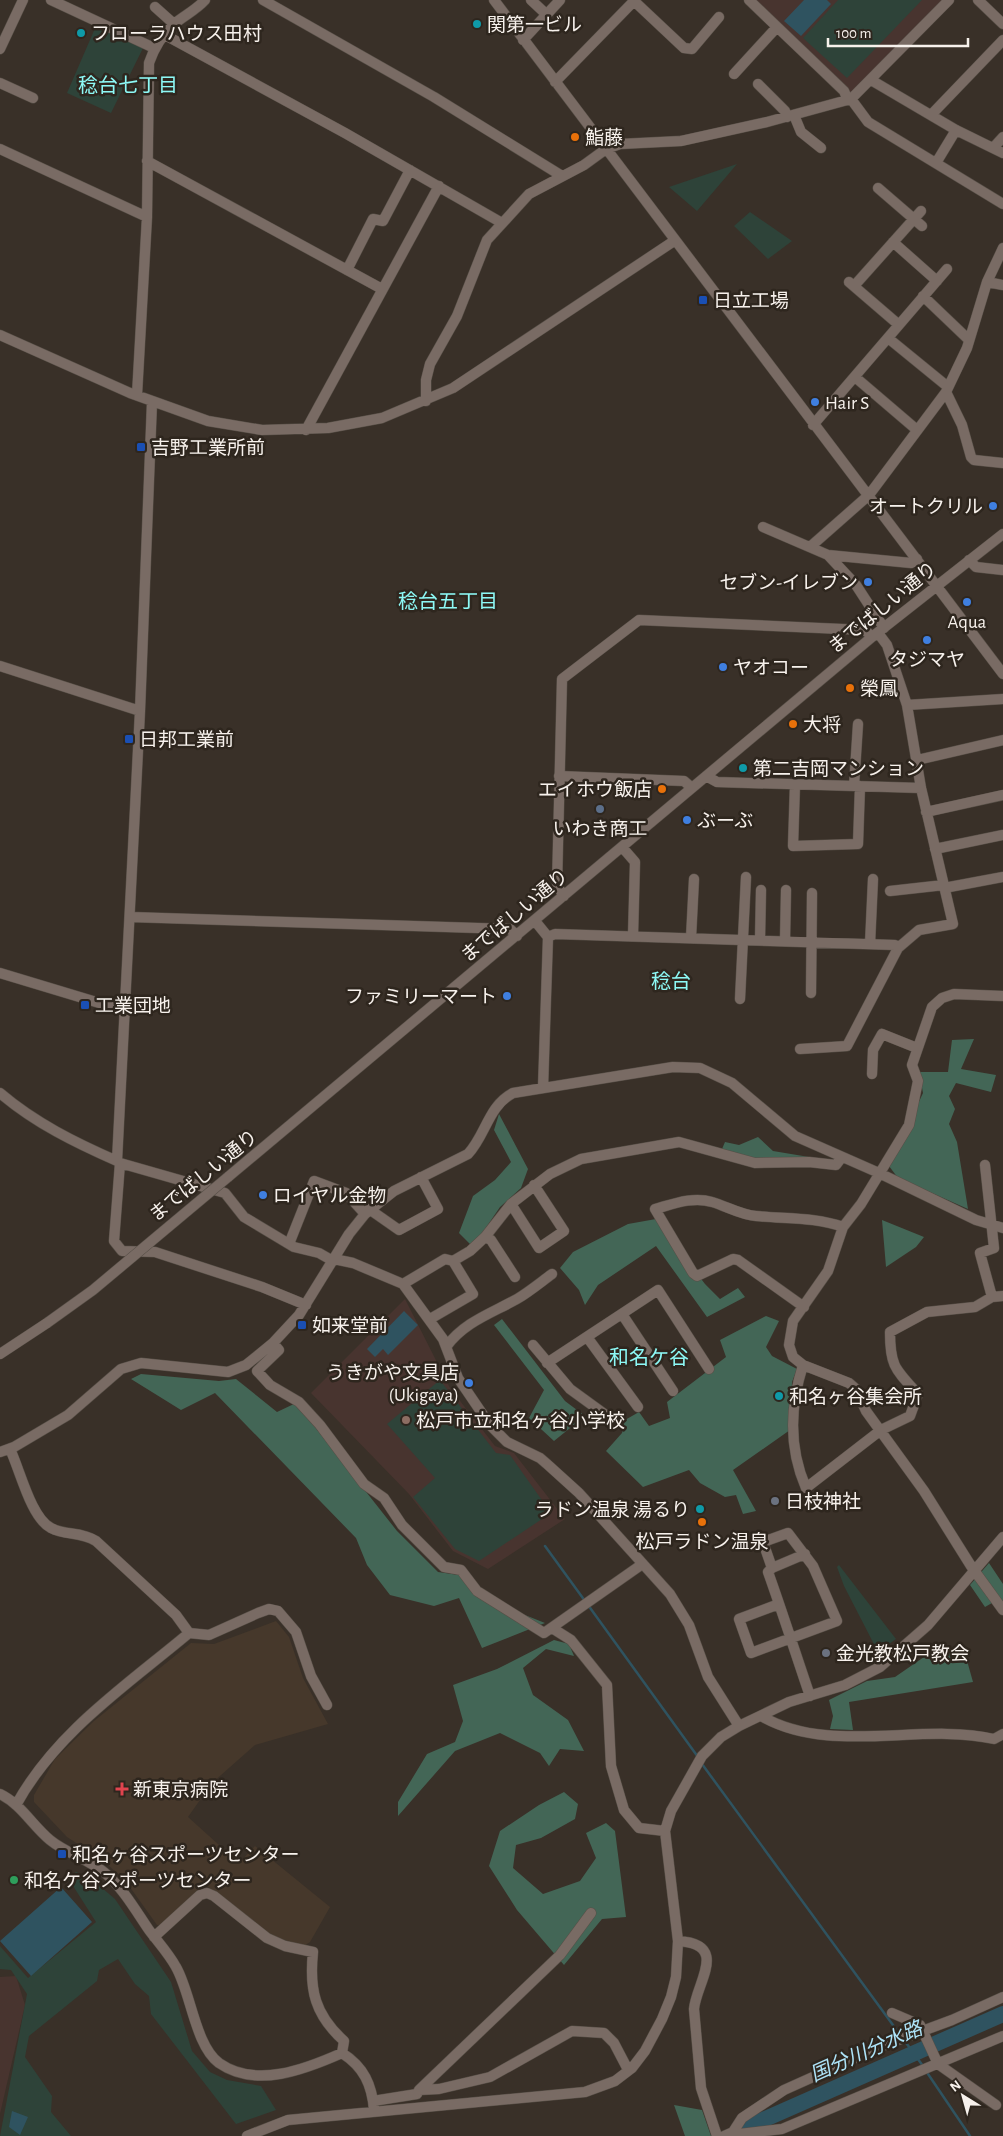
<svg xmlns="http://www.w3.org/2000/svg" width="1003" height="2136" font-family="'Alegreya Sans','Noto Sans JP',sans-serif">
	<style>
		.built { fill: #46382b }
		.education { fill: #48342f }
		.green { fill: #2e4339 }
		.forest { fill: #436656 }
		.water { fill: #2f5360 }
		.lines { fill: none; stroke-linecap: round; stroke-linejoin: round }
		.stream { stroke: #2f5360; stroke-width: 2.5 }
		.river { stroke: #2f5360; stroke-width: 16 }
		.minor-casing { stroke: #574f47; stroke-width: 11 }
		.minor { stroke: #796b64; stroke-width: 10 }
		.minor-bridge-casing { stroke: #574f47; stroke-width: 11; stroke-linecap: butt }
		.minor-bridge { stroke: #796b64; stroke-width: 10 }
		.culture-dot { fill: #0f9aa8; stroke: #2e261e; stroke-width: 2 }
		.food-dot { fill: #e8710a; stroke: #2e261e; stroke-width: 2 }
		.transit-dot { fill: #1a4fb4; stroke: #2e261e; stroke-width: 2 }
		.shop-dot { fill: #3f7fe0; stroke: #2e261e; stroke-width: 2 }
		.service-dot { fill: #5c6f8a; stroke: #2e261e; stroke-width: 2 }
		.education-dot { fill: #8d6e63; stroke: #2e261e; stroke-width: 2 }
		.worship-dot { fill: #6b7280; stroke: #2e261e; stroke-width: 2 }
		.health-dot { fill: #e0444e; stroke: #2e261e; stroke-width: 2 }
		.leisure-dot { fill: #2e9e5b; stroke: #2e261e; stroke-width: 2 }
		.labels { text-anchor: middle; stroke-width: 5; stroke-linejoin: round; paint-order: stroke }
		.poi-label { font-size: 19px; fill: #f7f1ec; stroke: #2e261e; text-anchor: start }
		.street-label { font-size: 19px; fill: #f7f1ec; stroke: #2e261e }
		.neighbourhood-label { font-size: 20px; fill: #8df9f6; stroke: #2e261e }
		.water-label { font-size: 20px; font-style: italic; fill: #aee4f9; stroke: #2e261e }
	</style>
	<rect width="100%" height="100%" fill="#393028"/>
	<path class="built" d="M276,1621L289,1637L303,1678L328,1724L255,1745L212,1783L188,1817L239,1863L255,1846L330,1907L310,1942L304,1946L266,1934L207,1886H203L160,1925H157L127,1883L104,1861L67,1837L34,1802V1795L55,1759L94,1721L191,1643L214,1644Z"/>
	<path class="education" d="M752,0H944L853,92L850,93Z
		M405,1299L450,1388L495,1446L514,1453L565,1519L488,1569L453,1551L409,1494L311,1393Z
		M16,1976L25,2005L0,2114V1977Z"/>
	<path class="green" d="M838,0H922L847,78L803,38Z
		M96,26L144,46L111,113L67,93Z
		M737,164L697,211L669,187Z
		M750,212L792,241L768,259L734,226Z
		M440,1380L496,1453L510,1455L551,1513L479,1561L455,1549L413,1497L435,1478L387,1424Z
		M839,1565L896,1639L878,1652L844,1586L837,1567Z
		M76,1872L89,1877L115,1899L171,1982L192,2051L210,2072L227,2080L261,2086L276,2110L236,2124L151,2014L149,1996L135,1984L118,1959L99,1970L97,1981L29,2036L25,2057L52,2096L51,2112L71,2136H0L27,1994L11,1970L0,1969V1946L28,1978L96,1922L68,1878Z"/>
	<path class="forest" d="M974,1039L961,1069L996,1075L991,1092L956,1083L949,1096L955,1109L949,1124L957,1142L968,1209L898,1178L889,1166L923,1093L919,1072H948L952,1040Z
		M499,1114L528,1169L521,1188L500,1207L483,1232L470,1244L459,1233L473,1196L495,1180L511,1162L494,1130Z
		M758,1137L773,1151L821,1159H755L722,1149L725,1142L739,1145Z
		M656,1219L705,1284L720,1299L738,1288L745,1297L707,1317L656,1246L598,1285L585,1305L579,1290L560,1268L573,1252L628,1224Z
		M882,1220L924,1237L916,1247L886,1267Z
		M766,1316L779,1321L766,1347L772,1356L797,1369L792,1382L790,1430L733,1470L756,1511L743,1514L736,1495L725,1497L700,1483L689,1470L643,1487L606,1451L622,1433L625,1420L639,1412L649,1426L670,1418L667,1402L726,1357L720,1340Z
		M502,1319L565,1401L585,1416L554,1441L529,1418L544,1390L494,1325Z
		M141,1374L219,1381L236,1379L277,1412L296,1403L397,1531L438,1572L466,1576L475,1595L545,1623L482,1648L459,1598L434,1606L390,1595L367,1565L356,1538L215,1393L181,1410L131,1379Z
		M989,1563L1003,1584V1605L999,1599L985,1607L970,1585Z
		M554,1640L569,1644L574,1656L546,1649L523,1668L533,1695L568,1720L584,1751L560,1749L549,1766L540,1753L500,1733L455,1751L398,1816V1802L427,1754L455,1742L463,1721L453,1685L497,1669Z
		M964,1650L973,1682L849,1702L853,1730L830,1729L833,1716L829,1700L867,1681L895,1677L924,1657Z
		M564,1792L578,1804L575,1819L541,1838L516,1845L513,1868L543,1894L580,1881L596,1858L586,1833L606,1823L615,1831L626,1917L602,1919L564,1965L517,1910L489,1866L500,1831L539,1805Z
		M674,2105L702,2110L711,2136H685Z"/>
	<path class="water" d="M804,0H827L831,4L801,36L784,21Z
		M404,1311L418,1325L388,1355L383,1349L375,1357L367,1349Z
		M61,1887L92,1922L31,1976L0,1941Z
		M12,2111L28,2117L20,2135L9,2127Z"/>
	<g class="lines">
		<path class="stream" d="M545,1546L585,1601
			M588,1605L698,1757
			M702,1764L901,2036
			M904,2040L923,2066
			M926,2071L970,2136"/>
		<path class="river" d="M747,2127L1003,2014"/>
		<g class="minor-casing">
			<path id="minor" d="M51,0L154,48
				M263,0L434,97L562,176
				M494,0L1003,674
				M531,0L546,14
				M633,0L684,48L692,49L719,17
				M749,0L844,91L847,98
				M978,0L1003,24
				M155,7L174,24
				M165,35L345,133L502,223
				M523,40L560,0
				M0,49L23,0
				M734,74L777,27
				M871,80L956,130L1003,153
				M555,82L634,1
				M0,83L33,98
				M758,84L785,111L787,117
				M851,99L868,122L1003,204
				M794,115L801,132L821,148
				M931,115L1003,40
				M993,148L1003,137
				M0,149L147,217
				M147,161L382,289
				M936,163L956,130
				M878,188L922,226
				M893,242L937,281
				M347,270L373,219L383,221L410,170
				M849,282L899,325
				M987,282L1003,285
				M854,286L921,211
				M923,296L969,340
				M0,335L130,393L208,421L262,430L328,428L382,418L453,388L674,241
				M888,338L948,387
				M855,377L917,430
				M946,392L962,425L971,457L974,460L1003,463
				M137,395L147,217L149,63C154,48 162,35 174,24C185,15 196,10 205,0
				M426,401V380L430,364L457,316L487,240L529,194L584,165L606,149L620,144L681,141L767,122L851,99L949,0
				M152,402L140,711L117,1161L120,1163L114,1241L122,1251L155,1252L262,1287L306,1305
				M813,425L947,269
				M306,430L439,186
				M763,527L828,555L856,585L884,628
				M810,547L869,495L946,392L967,348L987,282L1003,248
				M828,555L911,563L917,559
				M969,560L976,567L1003,570
				M0,666L140,711
				M907,705L1003,699
				M917,760L1003,740
				M559,776L684,781L692,788
				M706,776L717,782L921,788
				M795,784L793,846L858,844L860,786
				M854,786L858,724
				M926,812L1003,795
				M622,847L635,862L633,936
				M935,849L1003,835
				M944,888L1003,877
				M890,891L944,885
				M564,896L557,886L562,679L639,620L865,630L872,637
				M130,917L510,929L517,936
				M535,921L548,937L555,934L895,945L898,948L919,930L953,924L921,788L907,705L887,645L878,633
				M691,938L694,879
				M760,940L761,890
				M785,941L786,890
				M870,944L873,879
				M0,973L126,1011
				M811,993L812,893
				M1003,996L954,994L942,998L932,1007L912,1065L918,1081L909,1125L861,1204L843,1227L828,1271L793,1321L789,1345L793,1357L803,1365L849,1383L856,1389L866,1411L924,1491L971,1566L1003,1610
				M740,999L746,877
				M800,1049L847,1046L898,948
				M872,1074L873,1050L882,1034L917,1048
				M543,1088L548,937
				M0,1093C35,1123 76,1143 117,1161
				M120,1163L225,1193L244,1217L294,1247L319,1253L333,1261
				M985,1165L994,1248L980,1253L992,1297
				M228,1177L872,637L1003,534
				M511,1204L539,1248L564,1231L534,1185
				M369,1209L399,1230L438,1209L421,1177
				M485,1237L491,1240L515,1277
				M289,1244L314,1181L346,1193L365,1214
				M334,1259L353,1263L403,1284L443,1339L458,1378L490,1425L507,1442L540,1458L547,1464L579,1493L670,1594L689,1625L708,1677L739,1726
				M403,1284L445,1259L453,1261L470,1251L485,1237L511,1204L550,1174L581,1159L679,1142L755,1163L809,1162L836,1165L842,1157
				M804,1307L738,1260L733,1259L697,1276L693,1273L655,1209C673,1204 693,1196 712,1202C726,1206 741,1215 756,1216C785,1219 816,1217 843,1227
				M622,1314L673,1391
				M430,1319L473,1294L453,1261
				M587,1337L638,1407
				M273,1343L279,1350L257,1371L270,1385L299,1402L320,1425L364,1484L384,1498L402,1525L444,1567L461,1570L477,1591L544,1633L641,1565
				M533,1345L570,1389L614,1421
				M446,1347C464,1322 492,1313 517,1299C529,1292 541,1282 552,1274
				M0,1354L47,1323
				M547,1363L658,1290L709,1369
				M803,1365C790,1406 789,1449 806,1488L881,1430L910,1416L918,1394C895,1369 890,1366 890,1332L927,1312L975,1307L992,1297L1003,1296
				M10,1449C20,1470 31,1518 51,1528C66,1536 80,1531 96,1541L176,1615L189,1633C127,1685 56,1732 16,1805
				M0,1452L14,1447L68,1415L121,1369L141,1363L228,1372L246,1365L273,1343L299,1315L349,1234L365,1214L394,1191L468,1154C486,1135 488,1106 513,1093L673,1067L700,1068L732,1083L795,1136L879,1173L976,1220L1003,1228
				M772,1568L805,1554
				M779,1604L739,1619L751,1653L837,1621L813,1566L788,1533L763,1542L772,1568L768,1572C783,1614 796,1655 810,1696
				M552,1628L571,1640L607,1685L611,1766L624,1810L639,1828L665,1831
				M189,1633L209,1635L258,1613L269,1609L278,1611L296,1632L311,1676L327,1705
				M761,1716C830,1756 920,1722 994,1739L1003,1734
				M0,1794C21,1804 32,1825 50,1840C67,1854 89,1859 105,1873C123,1888 136,1911 149,1930C158,1942 169,1954 176,1967C191,1993 195,2045 219,2063C256,2089 306,2069 342,2053C364,2067 372,2085 374,2110
				M154,1937L200,1895L207,1893L214,1896L267,1938L285,1946L313,1952C309,1990 315,2015 344,2041L342,2053
				M678,1941C730,1944 696,1983 694,2009L701,2088L717,2136
				M892,2013L920,2025L938,2064L996,2105
				M419,2090L560,1955L591,1913
				M373,2101L417,2094L419,2090L439,2089L490,2077L572,2031L604,2033L614,2043L626,2066L632,2068
				M733,2132L739,2134L782,2129L1003,2036
				M247,2136L288,2120L585,2092L615,2081L632,2068L645,2051L662,2019L671,1997L676,1977L678,1941L665,1831L671,1811L702,1756L721,1737L739,1726L789,1702L845,1685L880,1667L928,1625L1003,1537
				M724,2136L733,2132L742,2118L784,2090L882,2046L952,2020L1003,1997"/>
		</g>
		<use href="#minor" class="minor"/>
		<g class="minor-bridge-casing">
			<path id="minor-bridge" d="M47,1323L93,1290L228,1177"/>
		</g>
		<use href="#minor-bridge" class="minor-bridge"/>
	</g>
	<g class="culture-dot">
		<circle cx="477" cy="24" r="5"/>
		<circle cx="81" cy="33" r="5"/>
		<circle cx="743" cy="768" r="5"/>
		<circle cx="779" cy="1396" r="5"/>
		<circle cx="700" cy="1509" r="5"/>
	</g>
	<g class="food-dot">
		<circle cx="575" cy="137" r="5"/>
		<circle cx="850" cy="688" r="5"/>
		<circle cx="793" cy="724" r="5"/>
		<circle cx="662" cy="789" r="5"/>
		<circle cx="702" cy="1522" r="5"/>
	</g>
	<g class="transit-dot">
		<rect x="698" y="295" width="10" height="10" rx="2.5"/>
		<rect x="136" y="442" width="10" height="10" rx="2.5"/>
		<rect x="124" y="734" width="10" height="10" rx="2.5"/>
		<rect x="80" y="1000" width="10" height="10" rx="2.5"/>
		<rect x="297" y="1320" width="10" height="10" rx="2.5"/>
		<rect x="57" y="1849" width="10" height="10" rx="2.5"/>
	</g>
	<g class="shop-dot">
		<circle cx="815" cy="402" r="5"/>
		<circle cx="993" cy="506" r="5"/>
		<circle cx="868" cy="582" r="5"/>
		<circle cx="967" cy="602" r="5"/>
		<circle cx="927" cy="640" r="5"/>
		<circle cx="723" cy="667" r="5"/>
		<circle cx="687" cy="820" r="5"/>
		<circle cx="507" cy="996" r="5"/>
		<circle cx="263" cy="1195" r="5"/>
		<circle cx="469" cy="1383" r="5"/>
	</g>
	<circle class="service-dot" cx="600" cy="809" r="5"/>
	<circle class="education-dot" cx="406" cy="1420" r="5"/>
	<g class="worship-dot">
		<circle cx="775" cy="1501" r="5"/>
		<circle cx="826" cy="1653" r="5"/>
	</g>
	<path class="health-dot" d="M119.5 1781.5h5v5h5v5h-5v5h-5v-5h-5v-5h5z"/>
	<circle class="leisure-dot" cx="14" cy="1880" r="5"/>
	<g class="labels">
		<g class="poi-label">
			<text x="487" y="31">関第一ビル</text>
			<text x="91" y="40">フローラハウス田村</text>
			<text x="585" y="144">鮨藤</text>
			<text x="713" y="307">日立工場</text>
			<text x="825" y="409">Hair S</text>
			<text x="151" y="454">吉野工業所前</text>
			<text x="983" y="513" text-anchor="end">オートクリル</text>
			<text x="858" y="589" text-anchor="end">セブン-イレブン</text>
			<text x="967" y="628" text-anchor="middle">Aqua</text>
			<text x="927" y="666" text-anchor="middle">タジマヤ</text>
			<text x="733" y="674">ヤオコー</text>
			<text x="860" y="695">榮鳳</text>
			<text x="803" y="731">大将</text>
			<text x="139" y="746">日邦工業前</text>
			<text x="753" y="775">第二吉岡マンション</text>
			<text x="652" y="796" text-anchor="end">エイホウ飯店</text>
			<text x="697" y="827">ぶーぶ</text>
			<text x="600" y="835" text-anchor="middle">いわき商工</text>
			<text x="497" y="1003" text-anchor="end">ファミリーマート</text>
			<text x="95" y="1012">工業団地</text>
			<text x="273" y="1202">ロイヤル金物</text>
			<text x="312" y="1332">如来堂前</text>
			<text x="459" y="1379" text-anchor="end">うきがや文具店<tspan x="459" dy="22">(Ukigaya)</tspan></text>
			<text x="789" y="1403">和名ヶ谷集会所</text>
			<text x="416" y="1427">松戸市立和名ヶ谷小学校</text>
			<text x="785" y="1508">日枝神社</text>
			<text x="690" y="1516" text-anchor="end">ラドン温泉 湯るり</text>
			<text x="702" y="1548" text-anchor="middle">松戸ラドン温泉</text>
			<text x="836" y="1660">金光教松戸教会</text>
			<text x="133" y="1796">新東京病院</text>
			<text x="72" y="1861">和名ヶ谷スポーツセンター</text>
			<text x="24" y="1887">和名ケ谷スポーツセンター</text>
		</g>
		<g class="street-label">
			<text transform="translate(882 607) rotate(-39)" y="7">までばしい通り</text>
			<text transform="translate(514 915) rotate(-40)" y="7">までばしい通り</text>
			<text transform="translate(203 1175) rotate(-39)" y="7">までばしい通り</text>
		</g>
		<g class="neighbourhood-label">
			<text x="128" y="92">稔台七丁目</text>
			<text x="448" y="608">稔台五丁目</text>
			<text x="671" y="988">稔台</text>
			<text x="649" y="1364">和名ケ谷</text>
		</g>
		<g class="water-label">
			<text transform="translate(866 2051) rotate(-24)" y="7">国分川分水路</text>
		</g>
	</g>
	<g transform="translate(963 2096) rotate(323)" stroke="#2e261e" stroke-width="4" paint-order="stroke">
	<path d="M0-4L9 19L0 12L-9 19Z" fill="#f7f1ec"/>
	<text y="-8" font-size="14" font-weight="bold" text-anchor="middle" fill="#f7f1ec">N</text>
	</g>
	<path d="M828 38v8h140v-8" fill="none" stroke="#f7f1ec" stroke-width="2.5"/>
	<text x="836" y="38" font-size="15" fill="#f7f1ec" stroke="#2e261e" stroke-width="4" paint-order="stroke">100 m</text>
</svg>
